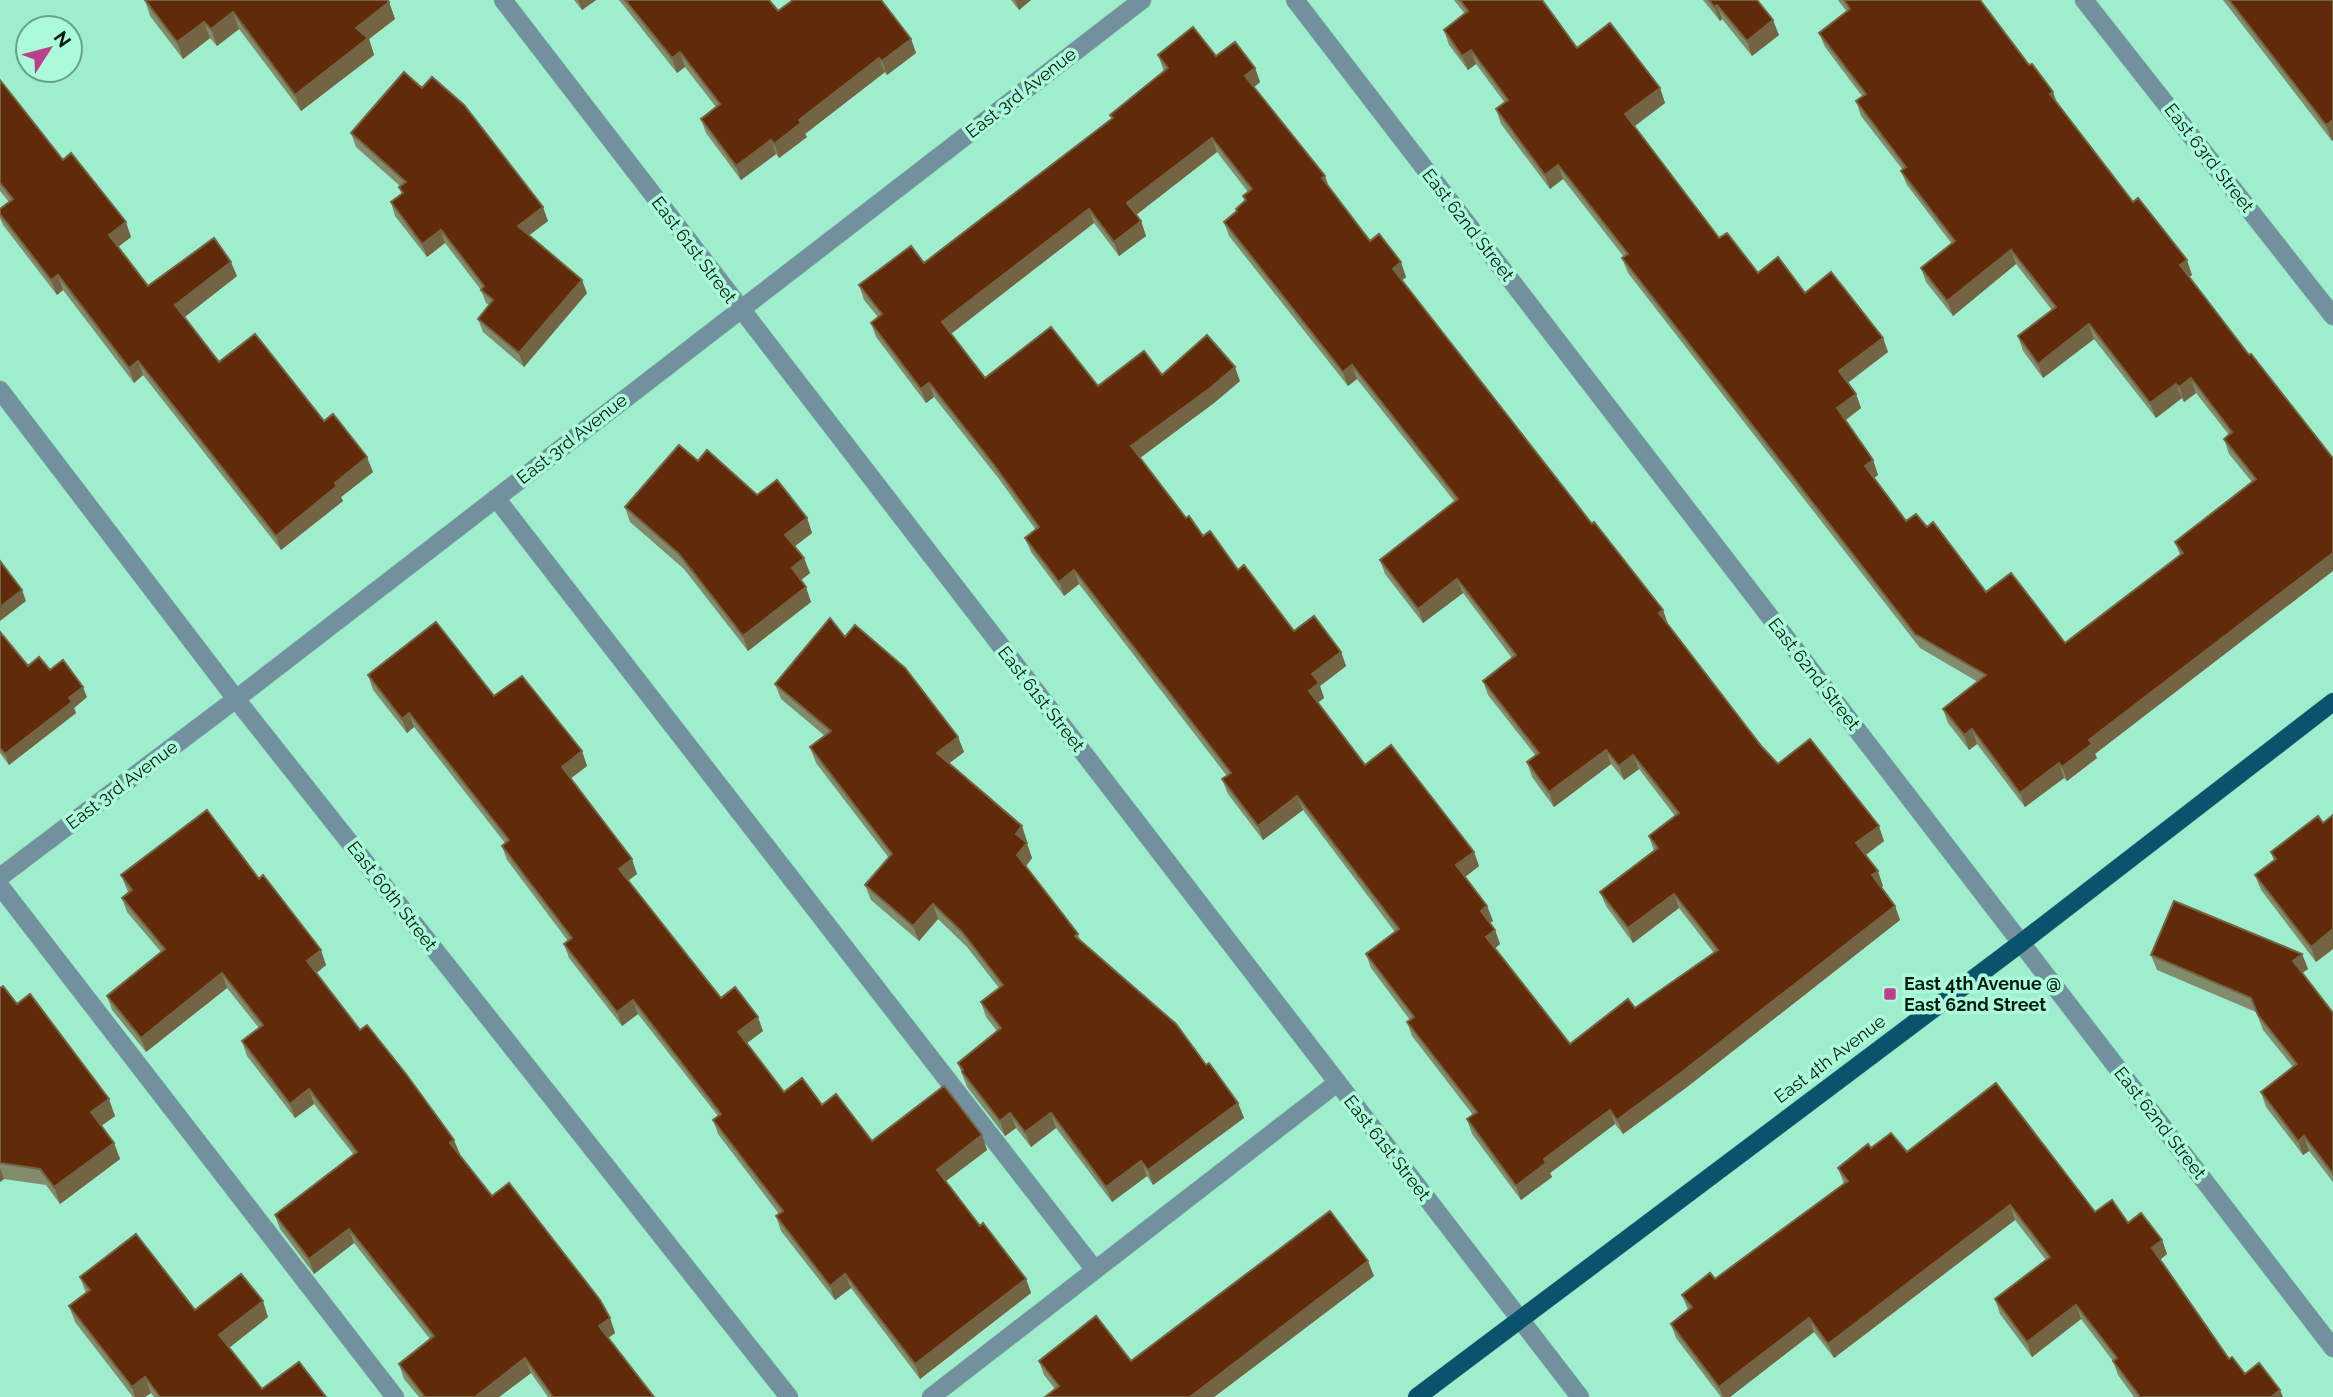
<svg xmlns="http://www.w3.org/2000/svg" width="2333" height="1397" font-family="Raleway,sans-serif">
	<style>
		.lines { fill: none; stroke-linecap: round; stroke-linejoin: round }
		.minor-casing { stroke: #82c7ab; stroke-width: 19 }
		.major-casing { stroke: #82c7ab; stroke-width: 19 }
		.minor { stroke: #72909e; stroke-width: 18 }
		.major { stroke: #09536c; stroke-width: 18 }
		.wall { fill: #808c6b; fill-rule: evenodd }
		.shaded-wall { fill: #736444 }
		.building { fill: #612a09; stroke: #736444; stroke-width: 2; fill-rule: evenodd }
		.poi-dot { fill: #bd3e8b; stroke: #abfada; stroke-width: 2.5 }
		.labels { text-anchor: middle; stroke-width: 7; stroke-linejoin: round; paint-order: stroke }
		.street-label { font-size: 18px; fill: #001b11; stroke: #abfada }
		.poi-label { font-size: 18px; font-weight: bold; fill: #001b11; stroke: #abfada; text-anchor: start }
	</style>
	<rect width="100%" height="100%" fill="#9eedcd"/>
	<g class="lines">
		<g class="minor-casing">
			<path id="minor" d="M503,0L1580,1397
				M1295,0L2333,1348
				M2084,0L2333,316
				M0,390L236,699L789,1397
				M496,498L1095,1270
				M0,877L236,699L1142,0
				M0,886L395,1397
				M931,1397L1337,1083"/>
		</g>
		<g class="major-casing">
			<path id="major" d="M1417,1397L2021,943L2333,702"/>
		</g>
		<use href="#minor" class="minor"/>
		<use href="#major" class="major"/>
	</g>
	<path class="wall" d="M145,0L389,2L395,19L369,39L374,55L301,111L239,29L217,46L210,38L183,59L150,16Z
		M574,0H596L582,10Z
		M619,0H769L778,11L911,39L916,53L887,75L885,72L805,134L807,137L779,158L776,154L741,180L706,133L701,119L716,107L685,67L677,73Z
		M1011,0H1031L1019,10Z
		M1454,0H1542L1577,48L1660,88L1665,103L1634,126L1719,238L1758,273L1805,293L1883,338L1888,352L1848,383L1856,394L1861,408L1845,420L1873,460L1878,475L1874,478L1906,521L1927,527L1986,592L2065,643L2180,555L2175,542L2252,482L2229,454L2224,439L2229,435L2196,393L2184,402L2182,398L2156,418L2094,339L2043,378L2023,351L2018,336L2052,310L2016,264L1953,316L1926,282L1921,268L1952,244L1907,185L1901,171L1903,170L1861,116L1856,101L1862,96L1825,47L1819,33L1847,12L1838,0H1980L2057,104L2133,202L2192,275L2189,277L2249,355L2332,457L2095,754L2097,758L2067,781L2064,778L2025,807L1977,744L1969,750L1948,723L1943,709L1978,682L1920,648L1628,273L1622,258L1624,257L1563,179L1550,189L1501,124L1496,109L1505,103L1476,64L1468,70L1449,45L1444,30L1465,14Z
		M1703,0H1757L1779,35L1752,56L1722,19L1720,21Z
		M2223,0H2333L2332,141Z
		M1158,55L1216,56L1255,68L1260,82L1254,87L1330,189L1370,241L1406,277L1401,281L1592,524L1663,610L1667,625L1762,747L1778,764L1884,841L1865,855L1883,886L1881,887L1895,906L1900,920L1687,1087L1623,1134L1615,1124L1550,1173L1552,1177L1521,1200L1472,1134L1467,1119L1473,1115L1412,1036L1407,1022L1410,1020L1371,968L1366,954L1395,932L1303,810L1263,840L1228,794L1222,779L1227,776L1079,584L1064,596L1031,552L1025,538L1036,530L999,479L934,397L926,403L876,337L871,323L878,317L864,300L859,285L924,263L1028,183L1112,118L1110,115L1164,71ZM1217,152L1248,192L1243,196L1245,201L1236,209L1237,212L1224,222L1229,236L1348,386L1357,379L1455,502L1380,560L1385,574L1423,623L1463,593L1512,658L1483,681L1488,695L1536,756L1527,762L1532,777L1554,807L1611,764L1624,780L1639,769L1675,816L1649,836L1654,851L1600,892L1606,906L1633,943L1679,908L1714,953L1635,1008L1570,1044L1495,948L1500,944L1495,930L1489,923L1493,921L1487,906L1465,877L1479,866L1474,852L1365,765L1318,703L1324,698L1320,686L1346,666L1341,652L1294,631L1238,570L1186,518L1139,458L1214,403L1240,381L1162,375L1098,386L985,378L951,334L1094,223L1119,256L1146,236L1141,221L1136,215Z
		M0,80L63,160L131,237L118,247L148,286L237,276L184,317L219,362L324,421L373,472L341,497L343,501L281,550L143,375L134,383L63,290L57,295L3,225L0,218V209L9,202L0,191Z
		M351,133L548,221L529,235L587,293L524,367L483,332L478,319L489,305L486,303L481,290L445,243L427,257L395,216L391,202L402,194L399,187L400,186L356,147Z
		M698,461L757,495L807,518L812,533L795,546L810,573L801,580L811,602L748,651L684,569L630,522L625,507Z
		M0,632L28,666L50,670L87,697L74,708L76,713L9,765L0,753Z
		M845,637L958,737L964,752L949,763L1027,841L1026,843L1032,858L1026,866L1078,934L1080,940L1206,1065L1238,1103L1244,1118L1153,1185L1147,1176L1112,1202L1056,1128L1031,1147L1016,1128L1005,1136L967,1087L958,1063L997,1031L986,1017L981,1002L999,988L967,947L938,919L919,941L871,900L865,885L889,858L816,763L810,747L825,736L781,699L775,684Z
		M368,675L494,696L582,751L587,766L570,779L637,874L628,881L721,998L763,1031L747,1043L784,1092L822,1105L872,1141L982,1135L987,1150L946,1181L980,1226L1026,1279L1031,1293L920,1379L851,1288L835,1300L781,1231L776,1216L779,1214L718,1134L713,1120L718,1116L638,1014L622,1026L569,958L564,944L568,941L507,860L502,846L505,843L414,727L407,733L373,690Z
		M2333,815V949L2316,962L2261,890L2255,875L2274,861L2271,852L2323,823Z
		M121,875L259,879L326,965L316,973L360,1030L460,1154L459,1155L492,1196L610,1318L615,1333L608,1338L654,1397H548L531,1373L499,1397H419L404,1379L399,1364L430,1339L354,1243L314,1274L280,1229L275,1215L354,1155L314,1104L295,1118L247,1056L242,1041L259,1028L227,988L146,1052L112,1010L107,996L161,952L127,912L122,898L128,892Z
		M2302,954L2308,969L2302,973L2333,1013V1182L2309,1151L2303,1155L2266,1107L2261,1092L2293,1067L2263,1030L2256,1012L2157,970L2151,955Z
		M0,988L17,1004L115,1116L101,1126L114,1143L120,1159L60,1204L46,1185L4,1179L0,1182Z
		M1871,1148L1907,1152L2128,1223L2162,1240L2167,1254L2160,1260L2229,1359L2245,1374L2283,1397H2134L2118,1375L2113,1361L2081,1319L2032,1357L2000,1314L1995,1299L2046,1260L2015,1220L1834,1358L1814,1332L1730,1397H1721L1676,1338L1671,1324L1688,1310L1682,1295L1715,1279L1844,1184L1838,1168Z
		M1374,1276L1214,1397H1045L1055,1389L1044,1375L1039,1361H1131Z
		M80,1277L195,1310L268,1317L229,1348L262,1389L326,1397H154L151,1393L145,1397H133L75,1322L69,1306L86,1293Z"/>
	<path class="shaded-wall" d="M578,0H596L582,10Z
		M1015,0H1031L1019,10Z
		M389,2L395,19L369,39L374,55L301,111L295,95L356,28Z
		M1717,5L1722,19L1720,21L1714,7Z
		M233,12L239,29L217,46L211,29Z
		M1773,20L1779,35L1752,56L1747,41Z
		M204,22L210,38L183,59L177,42Z
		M911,39L916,53L887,75L882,61Z
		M1471,50L1476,64L1468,70L1462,56Z
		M680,52L685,67L677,73L672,58Z
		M879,58L885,72L805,134L807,137L779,158L774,144L799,120Z
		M1255,68L1260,82L1251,90L1245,76Z
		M1660,88L1665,103L1631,129L1625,114Z
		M2053,92L2058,106L2050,94Z
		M2333,120V140L2332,141L2326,125Z
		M1212,138L1217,152L1132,218L1127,203Z
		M771,140L776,154L741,180L736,166Z
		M1558,165L1563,179L1550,189L1545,175Z
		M1325,176L1330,190L1322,178Z
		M543,207L548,221L523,240L518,226Z
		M1089,209L1094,223L948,336L942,322Z
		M1141,221L1146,236L1119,256L1114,242Z
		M126,222L131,237L114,250L109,235Z
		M441,230L445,243L427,257L422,244Z
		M2011,250L2016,264L1953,316L1947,301Z
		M2187,260L2192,275L2185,280L2180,265Z
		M231,262L237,276L181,320L175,305Z
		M1401,262L1406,277L1398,284L1393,269Z
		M58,275L63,290L57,295L51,280Z
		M582,280L587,293L524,367L519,353Z
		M2089,324L2094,339L2043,378L2038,364Z
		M1883,338L1888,352L1844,385L1839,371Z
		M138,361L143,375L134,383L129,368Z
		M1352,365L1357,379L1348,386L1343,372Z
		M1235,367L1240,381L1214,403L1136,461L1131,446Z
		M2191,378L2196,393L2184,402L2179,387Z
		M929,383L934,397L926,403L921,389Z
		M2176,384L2182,398L2156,418L2150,403Z
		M1856,394L1861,408L1842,423L1837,408Z
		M367,457L373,472L341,497L343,501L281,550L276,536L335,483Z
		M1873,460L1878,475L1870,480L1865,466Z
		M807,518L812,533L790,550L785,535Z
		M2333,553V571L2095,754L2097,758L2067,781L2062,767L2089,740Z
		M804,558L810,573L797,583L792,568Z
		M1074,570L1079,584L1064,596L1059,582Z
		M1457,579L1463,593L1423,623L1418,609Z
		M806,587L811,602L748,651L743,636Z
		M22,590L26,601L0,621V607Z
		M1663,610L1668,624L1664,628L1659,613Z
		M1341,652L1346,666L1320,686L1324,698L1314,705L1309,691L1312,674Z
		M83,687L87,697L74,708L76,713L9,765L5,754L69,698Z
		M409,713L414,727L407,733L402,719Z
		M1972,729L1977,744L1969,750L1964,735Z
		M958,737L964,752L943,768L937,753Z
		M1606,750L1611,764L1554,807L1549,792Z
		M582,751L587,766L567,781L562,767Z
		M1633,755L1639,769L1624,780L1619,766Z
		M2059,763L2064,778L2025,807L2020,793Z
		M1297,796L1303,810L1263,840L1258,826Z
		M1022,826L1027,841L1021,849L1016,834Z
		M1879,826L1884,841L1862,858L1856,843Z
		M1027,843L1032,858L1023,870L1017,855Z
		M1474,852L1479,866L1461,880L1456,865Z
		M632,859L637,874L624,883L619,869Z
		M1878,871L1883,886L1877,890L1872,875Z
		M1674,894L1679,908L1633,943L1628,928Z
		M933,904L938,919L919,941L913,926Z
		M1487,906L1493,921L1486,925L1481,911Z
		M1895,906L1900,920L1687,1087L1623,1134L1617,1120Z
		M2333,929V949L2316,962L2311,947Z
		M1495,930L1500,944L1492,951L1486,937Z
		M321,950L326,965L313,976L307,961Z
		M2302,954L2308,969L2298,976L2293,961Z
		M222,973L227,988L146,1052L141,1038Z
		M633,1000L638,1014L622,1026L617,1012Z
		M758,1017L763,1031L743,1046L738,1032Z
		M309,1089L314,1104L295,1118L290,1104Z
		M109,1099L115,1116L97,1129L91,1112Z
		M1238,1103L1244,1118L1153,1185L1148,1170Z
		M1610,1110L1615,1124L1550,1173L1552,1177L1521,1200L1516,1186L1544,1159Z
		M1010,1113L1016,1128L1005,1136L1000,1121Z
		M1051,1113L1056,1128L1031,1147L1025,1132Z
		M982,1135L987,1150L942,1184L937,1170Z
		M2304,1136L2309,1151L2303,1155L2298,1141Z
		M454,1140L460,1154L455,1158L450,1143Z
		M114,1143L120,1159L60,1204L54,1187Z
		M1141,1161L1147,1176L1112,1202L1106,1187Z
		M0,1168L4,1179L0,1182Z
		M2010,1205L2015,1220L1834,1358L1828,1344Z
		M349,1229L354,1243L314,1274L309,1259Z
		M2162,1240L2167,1254L2157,1262L2152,1248Z
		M1368,1261L1374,1276L1214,1397H1190Z
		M845,1274L851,1288L835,1300L830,1286Z
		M1026,1279L1031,1293L920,1379L915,1364Z
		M263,1301L268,1317L225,1351L219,1335Z
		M2076,1305L2081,1319L2032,1357L2027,1342Z
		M610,1318L615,1333L604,1341L599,1326Z
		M1809,1318L1814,1332L1730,1397H1723L1719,1387Z
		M525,1358L531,1373L499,1397H475Z
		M145,1377L151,1393L145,1397H135L132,1387Z
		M2280,1390L2283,1397H2271Z"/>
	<path class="building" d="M145,0H387L389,2L356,28L368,38L295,95L233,12L211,29L204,22L177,42Z
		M625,0H769L778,11L793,0H881L911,39L882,61L879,58L799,120L801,123L774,144L771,140L736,166L701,119L720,104L680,52L672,58Z
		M1460,0H1542L1577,48L1610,23L1660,88L1625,114L1719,238L1727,233L1758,273L1778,257L1805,293L1831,272L1883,338L1839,371L1856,394L1837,408L1873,460L1865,466L1906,521L1916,514L1927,527L1933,522L1986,592L2011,573L2065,643L2183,553L2175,542L2256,479L2224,439L2232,432L2191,378L2179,387L2176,384L2150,403L2089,324L2038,364L2018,336L2056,307L2011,250L1947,301L1921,268L1955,241L1901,171L1906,167L1856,101L1866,94L1819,33L1850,9L1844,0H1980L2029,65L2032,64L2053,92L2050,94L2133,202L2138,198L2187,260L2180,265L2249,355L2251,354L2332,457H2333V553L2089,740L2092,744L2062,767L2059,763L2020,793L1972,729L1964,735L1943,709L1986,675L1915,634L1622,258L1628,254L1558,165L1545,175L1496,109L1508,100L1471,50L1462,56L1444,30L1468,11Z
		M1709,0H1757L1773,20L1747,41L1717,5L1714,7Z
		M2229,0H2333V120L2326,125Z
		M1193,27L1216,56L1235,42L1255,68L1245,76L1325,176L1322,178L1370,241L1379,234L1401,262L1393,269L1592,524L1594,522L1663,610L1659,613L1762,747L1778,764L1810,739L1879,826L1856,843L1878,871L1872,875L1895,906L1682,1072L1617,1120L1610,1110L1544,1159L1546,1163L1516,1186L1467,1119L1477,1112L1407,1022L1414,1017L1366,954L1399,929L1297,796L1258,826L1222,779L1231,773L1074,570L1059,582L1025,538L1039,527L994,465L929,383L921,389L871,323L882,314L859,285L911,246L924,263L1028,183L1113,118L1110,115L1168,68L1158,55ZM1212,138L1252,189L1243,196L1246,200L1236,209L1237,211L1224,222L1343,372L1352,365L1458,499L1380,560L1418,609L1457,579L1516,655L1483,681L1539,753L1527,762L1549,792L1606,750L1619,766L1633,755L1679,813L1649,836L1658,848L1600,892L1628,928L1674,894L1718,950L1635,1008L1628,999L1570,1044L1486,937L1495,930L1481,911L1487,906L1456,865L1474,852L1391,745L1365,765L1309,691L1319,683L1312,674L1341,652L1314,616L1294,631L1244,565L1238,570L1210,531L1203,536L1189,516L1186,518L1131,446L1209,389L1235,367L1207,335L1162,375L1144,351L1098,386L1051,327L985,378L942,322L1089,209L1114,242L1141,221L1127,203Z
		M404,72L422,88L432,77L464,105L543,207L518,226L582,280L519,353L478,319L493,300L481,290L484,286L441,230L422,244L391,202L403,193L399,187L406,182L351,133Z
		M0,80L63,160L71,153L126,222L109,235L148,286L214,238L231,262L175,305L219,362L255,334L324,421L333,414L367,457L335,483L337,486L276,536L138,361L129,368L58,275L51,280L0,214V209L13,199L0,183Z
		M679,445L698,461L707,450L757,495L777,480L807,518L785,535L804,558L792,568L806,587L743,636L679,554L625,507Z
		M0,561L22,590L0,607Z
		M830,618L845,637L855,625L905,668L958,737L937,753L1022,826L1016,834L1027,843L1017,855L1078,934L1075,936L1176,1024L1206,1065L1209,1063L1238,1103L1148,1170L1141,1161L1106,1187L1051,1113L1025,1132L1010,1113L1000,1121L962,1072L963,1070L958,1063L1001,1028L981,1002L1003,985L962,932L933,904L913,926L865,885L892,854L810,747L831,731L775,684Z
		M436,622L494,696L522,676L582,751L562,767L632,859L619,869L721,998L735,987L758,1017L738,1032L784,1092L802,1078L822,1105L836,1094L872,1141L944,1086L982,1135L937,1170L980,1226L983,1223L1026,1279L915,1364L845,1274L830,1286L776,1216L783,1211L713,1120L721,1114L633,1000L617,1012L564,944L572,938L502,846L509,840L409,713L402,719L368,675Z
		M0,632L28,666L39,657L50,670L63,660L83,687L69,698L72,702L5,754L0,748Z
		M207,810L259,879L263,875L321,950L307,961L360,1030L367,1025L406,1074L454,1140L450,1143L492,1196L509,1183L600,1300L610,1318L599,1326L654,1397H553L525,1358L475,1397H425L399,1364L434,1336L349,1229L309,1259L275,1215L357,1152L309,1089L290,1104L242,1041L263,1025L222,973L141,1038L107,996L165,949L122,898L132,890L121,875Z
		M2333,815V929L2311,947L2255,875L2276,859L2271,852L2318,816L2323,823Z
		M2174,901L2302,954L2293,961L2333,1013V1174L2304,1136L2298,1141L2261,1092L2297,1064L2258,1015L2251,998L2151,955Z
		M3,986L17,1004L30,994L109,1099L91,1112L114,1143L54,1187L40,1169L0,1163V988Z
		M1996,1083L2095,1212L2112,1200L2128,1223L2141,1213L2162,1240L2152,1248L2229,1359L2232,1357L2245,1374L2259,1363L2280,1390L2271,1397H2140L2113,1361L2117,1358L2076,1305L2027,1342L1995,1299L2050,1257L2010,1205L1828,1344L1809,1318L1719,1387L1671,1324L1692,1307L1682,1295L1710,1273L1715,1279L1848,1181L1838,1168L1868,1144L1871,1148L1891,1133L1907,1152Z
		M1330,1211L1368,1261L1190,1397H1045L1059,1386L1039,1361L1096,1316L1131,1361Z
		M136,1234L195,1310L241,1274L263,1301L219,1335L262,1389L299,1362L326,1397H160L145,1377L132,1387L69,1306L90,1290L80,1277Z"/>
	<rect class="poi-dot" x="1883" y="987" width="14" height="14" rx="3.5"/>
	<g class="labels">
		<g class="street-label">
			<text transform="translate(1021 93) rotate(-38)" y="6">East 3rd Avenue</text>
			<text transform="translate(2209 158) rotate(52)" y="6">East 63rd Street</text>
			<text transform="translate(1468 225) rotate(52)" y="6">East 62nd Street</text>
			<text transform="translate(694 250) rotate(53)" y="6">East 61st Street</text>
			<text transform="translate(572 439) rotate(-38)" y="6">East 3rd Avenue</text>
			<text transform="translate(1814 674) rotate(52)" y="6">East 62nd Street</text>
			<text transform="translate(1041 699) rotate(52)" y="6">East 61st Street</text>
			<text transform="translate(122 785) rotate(-37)" y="6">East 3rd Avenue</text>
			<text transform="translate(392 896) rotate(52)" y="6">East 60th Street</text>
			<text transform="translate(1830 1059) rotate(-37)" y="6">East 4th Avenue</text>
			<text transform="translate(2160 1123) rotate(52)" y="6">East 62nd Street</text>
			<text transform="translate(1387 1148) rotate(52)" y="6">East 61st Street</text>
		</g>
		<g class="poi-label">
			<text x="1904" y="990">East 4th Avenue @<tspan x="1904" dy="21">East 62nd Street</tspan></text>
		</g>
	</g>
	<g transform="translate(49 49) rotate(54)"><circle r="33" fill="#abfada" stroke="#67a18a" stroke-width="2"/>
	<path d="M0-5L12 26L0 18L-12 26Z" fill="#bd3e8b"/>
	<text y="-10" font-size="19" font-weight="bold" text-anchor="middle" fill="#001b11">N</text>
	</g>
</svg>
